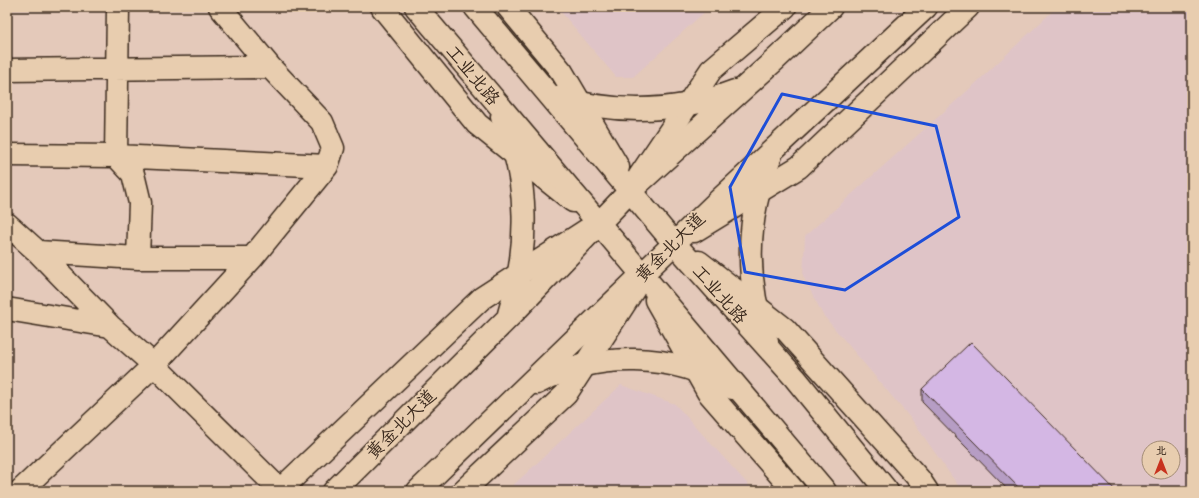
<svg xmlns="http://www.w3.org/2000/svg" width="1199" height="498" font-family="'Indie Flower','LXGW WenKai TC',sans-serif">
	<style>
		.built { fill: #dfc4c7; fill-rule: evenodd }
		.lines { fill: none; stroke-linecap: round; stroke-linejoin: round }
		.minor-casing { stroke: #3b2a1e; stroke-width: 25 }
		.major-casing { stroke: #3b2a1e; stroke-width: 25 }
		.minor { stroke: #e8cdaf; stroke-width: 22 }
		.major { stroke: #e8cdaf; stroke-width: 22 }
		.wall { fill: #b69dc4; stroke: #3b2a1e }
		.building { fill: #d4b7e4; stroke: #3b2a1e }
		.marked { fill: none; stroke: #1d4ed8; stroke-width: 3; stroke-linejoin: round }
		.labels { text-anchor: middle; stroke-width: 4; stroke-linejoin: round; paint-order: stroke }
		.street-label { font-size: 18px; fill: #3b2a1e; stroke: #e8cdaf }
	</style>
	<rect width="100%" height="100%" fill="#e4c9ba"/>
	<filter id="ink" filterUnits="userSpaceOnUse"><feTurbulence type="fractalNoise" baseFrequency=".025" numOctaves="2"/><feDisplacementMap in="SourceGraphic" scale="8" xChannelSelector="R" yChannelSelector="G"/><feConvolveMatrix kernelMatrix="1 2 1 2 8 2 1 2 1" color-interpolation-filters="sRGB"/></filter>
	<g filter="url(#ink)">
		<path class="built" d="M557,7H710L633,77H616Z
			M1057,7H1192V491H962L912,420L823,315L803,276L805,236L975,84ZM1149,448H1173V472H1149Z
			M621,385L675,404L754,491H507Z"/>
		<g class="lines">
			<g class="minor-casing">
				<path id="minor" d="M118,7L116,156L133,174L140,203L138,258
					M382,7L477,124L573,201
					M508,7L562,72L618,167
					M7,70L270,67
					M7,155L116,156L327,166
					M639,177L711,70L785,7
					M7,224L38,252L110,326L154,365L280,490
					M694,231L799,167L968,7
					M38,252L138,258H252
					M699,262L785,329L919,479L927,491
					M656,300L708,392L794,491
					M7,309L110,326
					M20,491L154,365L252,258L327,166L333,148L322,122L270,67L220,7
					M279,491L482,298L587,230
					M463,491L566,394L634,289"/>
			</g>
			<g class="major-casing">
				<path id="major" d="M416,7L825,491
					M475,7L674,243L795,378L887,491
					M551,96C613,114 675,114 735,91
					M502,117C530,180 529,249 509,314
					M767,342C744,280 746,216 771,155
					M537,383C597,351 674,352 732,388
					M334,491L514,312L631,190L776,59L831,7
					M418,491L715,204L926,7"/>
			</g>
			<use href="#minor" class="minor"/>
			<use href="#major" class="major"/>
		</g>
		<path class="wall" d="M922,389L1116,491H1009L922,402Z"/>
		<path class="building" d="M971,342L1116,491H1022L922,389Z"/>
	</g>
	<path class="marked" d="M782,94L936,126L959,217L845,290L745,272L730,187Z"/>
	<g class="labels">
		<g class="street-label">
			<text transform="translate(473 75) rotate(50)" y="6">工业北路</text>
			<text transform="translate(670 247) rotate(-45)" y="6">黄金北大道</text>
			<text transform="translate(720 294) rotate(48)" y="6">工业北路</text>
			<text transform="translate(401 424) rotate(-45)" y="6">黄金北大道</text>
		</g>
	</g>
	<rect width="1199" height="498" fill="none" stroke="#e8cdaf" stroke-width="24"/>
	<rect x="12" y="12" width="1175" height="474" fill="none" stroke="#3b2a1e" stroke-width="1.5" filter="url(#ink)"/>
	<g transform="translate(1161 460)"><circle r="19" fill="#e8cdaf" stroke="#a38c75"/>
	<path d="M0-3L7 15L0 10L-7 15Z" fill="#c8321e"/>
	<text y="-6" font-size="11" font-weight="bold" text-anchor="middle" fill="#3b2a1e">北</text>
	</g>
</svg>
